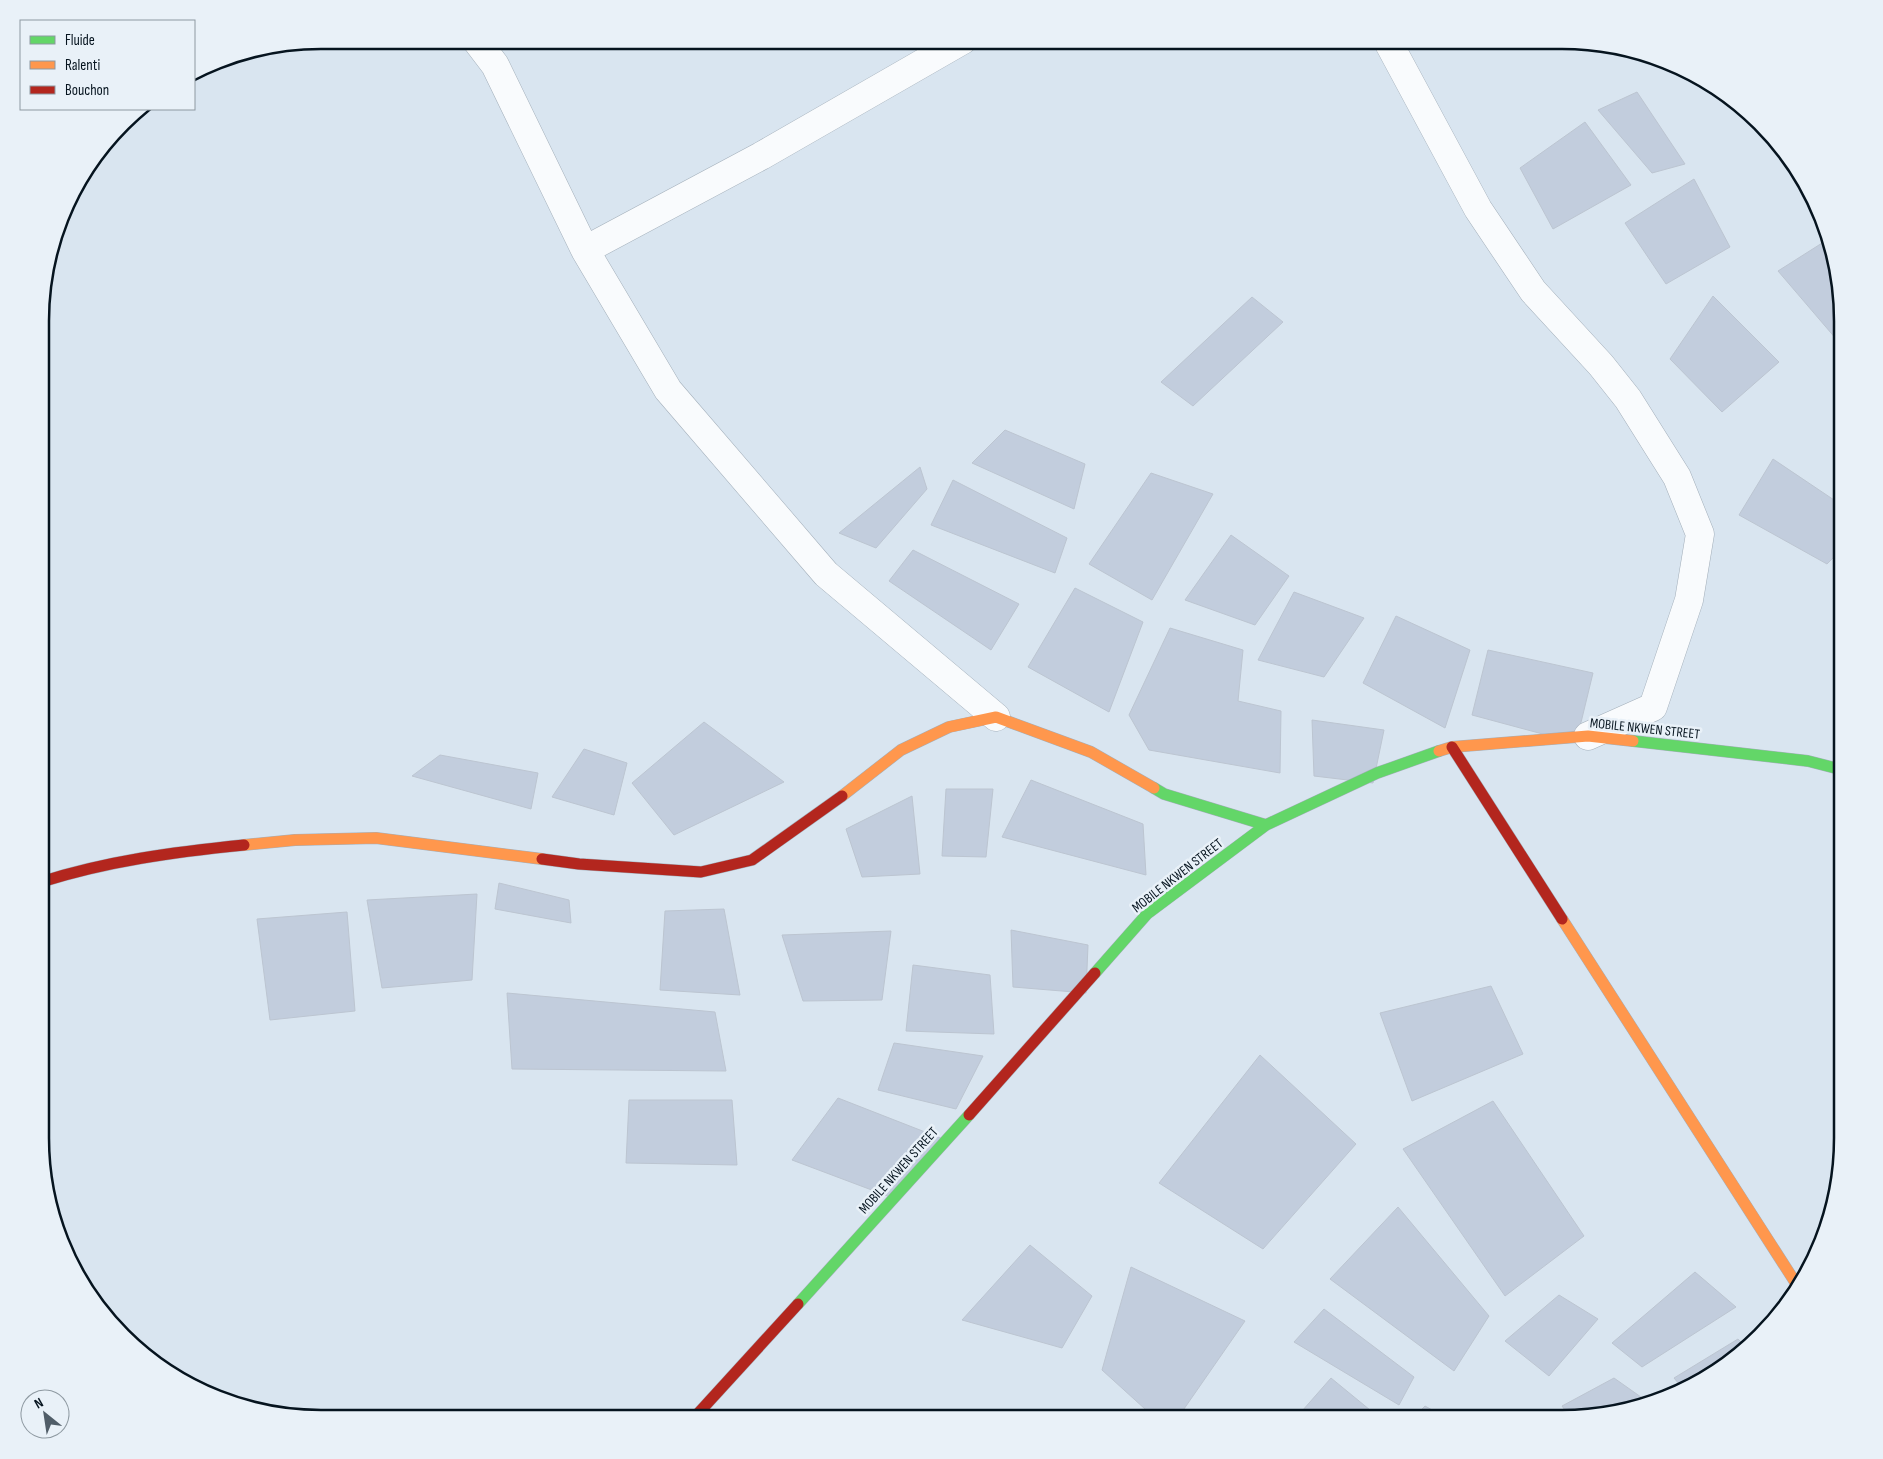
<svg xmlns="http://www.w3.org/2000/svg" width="1883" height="1459" font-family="'Sofia Sans Condensed',sans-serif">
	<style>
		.building { fill: #c2cddd; stroke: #bcc5d1 }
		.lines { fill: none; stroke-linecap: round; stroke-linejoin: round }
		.street-casing { stroke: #a3afba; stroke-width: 29 }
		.fast-casing { stroke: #a3afba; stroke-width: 12 }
		.slow-casing { stroke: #a3afba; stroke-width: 12 }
		.jam-casing { stroke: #a3afba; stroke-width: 12 }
		.street { stroke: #f9fbfd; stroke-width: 28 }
		.fast { stroke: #63d668; stroke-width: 11 }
		.slow { stroke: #ff974d; stroke-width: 11 }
		.jam { stroke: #b3261e; stroke-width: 11 }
		.labels { text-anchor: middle; stroke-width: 5; stroke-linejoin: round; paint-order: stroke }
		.street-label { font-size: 14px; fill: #06141f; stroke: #e9f1f8 }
		.rim { fill: none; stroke: #06141f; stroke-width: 2.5 }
	</style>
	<rect width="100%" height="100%" fill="#d9e5f0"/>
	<path class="building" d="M1637,92L1685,164L1652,173L1598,110Z
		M1585,122L1631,185L1553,229L1520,168Z
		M1694,179L1730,247L1666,284L1625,223Z
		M1830,238L1833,249L1843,321V334L1837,340L1778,271Z
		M1713,296L1779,362L1722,412L1670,359Z
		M1252,297L1283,322L1193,406L1161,382Z
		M1005,430L1085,464L1074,509L972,463Z
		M1773,459L1843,506V548L1827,564L1739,515Z
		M920,467L927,489L876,548L839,533Z
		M1151,473L1213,494L1152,600L1089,564Z
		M953,480L1067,538L1055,573L931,525Z
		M1231,535L1289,576L1255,625L1185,600Z
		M913,550L1019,604L991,650L889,581Z
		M1075,588L1143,622L1109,712L1028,667Z
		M1294,592L1364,618L1324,677L1258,660Z
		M1396,616L1470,650L1445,728L1363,683Z
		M1170,628L1243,650L1238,701L1281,711L1280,773L1149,750L1129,715Z
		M1488,650L1593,673L1576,743L1472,715Z
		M1312,720L1384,730L1373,783L1314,776Z
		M704,722L784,782L674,835L632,783Z
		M584,749L627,763L614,815L552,797Z
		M440,755L538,773L531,809L412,776Z
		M1031,780L1143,824L1146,875L1002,837Z
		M946,789H993L986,857L942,856Z
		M912,796L920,874L862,877L846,829Z
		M499,883L569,900L571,923L495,909Z
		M477,894L472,980L382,988L367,900Z
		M724,909L740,995L660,990L665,911Z
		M347,912L355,1011L270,1020L257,919Z
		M1011,930L1088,945L1086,993L1013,987Z
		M891,931L882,1000L803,1001L782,935Z
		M913,965L990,975L994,1034L906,1031Z
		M1491,986L1523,1054L1412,1101L1380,1013Z
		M507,993L715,1012L726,1071L512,1069Z
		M894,1043L983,1056L956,1109L878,1090Z
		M1260,1055L1356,1144L1263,1249L1159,1183Z
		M838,1098L943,1139L893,1198L792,1160Z
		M629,1100H732L737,1165L626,1163Z
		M1493,1101L1584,1236L1505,1296L1403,1149Z
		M1398,1207L1489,1316L1454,1371L1330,1279Z
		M1030,1245L1092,1296L1062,1348L962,1320Z
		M1131,1267L1245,1321L1177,1419H1156L1102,1370Z
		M1695,1272L1736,1307L1642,1367L1612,1343Z
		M1559,1295L1598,1319L1549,1376L1505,1341Z
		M1324,1309L1414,1377L1399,1405L1294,1342Z
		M1738,1339L1746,1347L1718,1371L1684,1390L1674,1378Z
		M1331,1378L1381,1419H1295Z
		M1614,1378L1648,1402L1570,1417L1562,1406Z
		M1425,1406L1448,1419H1412Z"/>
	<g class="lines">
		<g class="street-casing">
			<path id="street" d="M476,40L495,65L585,250L668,390L826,574L996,717
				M1387,40L1478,209L1533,291L1601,365L1628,399L1677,477L1700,534L1689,600L1653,707L1588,736
				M585,250L761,156L963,40"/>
		</g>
		<g class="fast-casing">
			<path id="fast" d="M1633,741L1808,761L1843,770
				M1154,788L1164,794L1266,825
				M1095,973L1147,914L1266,825L1377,773L1439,751
				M798,1304L969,1115"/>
		</g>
		<g class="slow-casing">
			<path id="slow" d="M1439,751L1452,747L1588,736L1633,741
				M842,796L901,750L949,727L996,717L1091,752L1154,788
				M244,845L295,840L376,838L542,859
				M1562,919L1797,1285"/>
		</g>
		<g class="jam-casing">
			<path id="jam" d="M1452,747L1562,919
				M542,859L579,864L701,872L752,860L842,796
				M41,882C107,861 174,852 244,845
				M969,1115L1095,973
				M693,1419L798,1304"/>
		</g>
		<use href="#street" class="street"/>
		<use href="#fast" class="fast"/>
		<use href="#slow" class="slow"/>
		<use href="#jam" class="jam"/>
	</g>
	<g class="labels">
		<g class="street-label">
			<text transform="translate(1645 728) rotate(6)" y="5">MOBILE NKWEN STREET</text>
			<text transform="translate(1177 875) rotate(-38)" y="5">MOBILE NKWEN STREET</text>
			<text transform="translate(898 1170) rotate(-48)" y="5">MOBILE NKWEN STREET</text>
		</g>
	</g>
	<path d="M0 0H1883V1459H0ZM321 49H1562A272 272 0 0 1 1834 321V1138A272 272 0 0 1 1562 1410H321A272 272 0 0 1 49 1138V321A272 272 0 0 1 321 49Z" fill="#e9f1f8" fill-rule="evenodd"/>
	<path class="rim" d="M321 49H1562A272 272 0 0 1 1834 321V1138A272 272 0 0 1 1562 1410H321A272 272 0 0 1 49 1138V321A272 272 0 0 1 321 49Z"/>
	<rect x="20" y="20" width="175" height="90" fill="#e9f1f8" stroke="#8e99a1"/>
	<rect x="30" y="36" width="25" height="8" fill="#63d668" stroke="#8e99a1"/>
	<text x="65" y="45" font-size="15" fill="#06141f">Fluide</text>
	<rect x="30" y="61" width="25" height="8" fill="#ff974d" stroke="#8e99a1"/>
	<text x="65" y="70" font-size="15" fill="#06141f">Ralenti</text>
	<rect x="30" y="86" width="25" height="8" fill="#b3261e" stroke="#8e99a1"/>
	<text x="65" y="95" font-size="15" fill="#06141f">Bouchon</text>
	<g transform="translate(45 1414) rotate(330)"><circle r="24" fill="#e9f1f8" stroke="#8e99a1"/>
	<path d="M0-4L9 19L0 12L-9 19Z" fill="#505d68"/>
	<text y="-8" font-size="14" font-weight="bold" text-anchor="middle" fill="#06141f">N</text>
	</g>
</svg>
